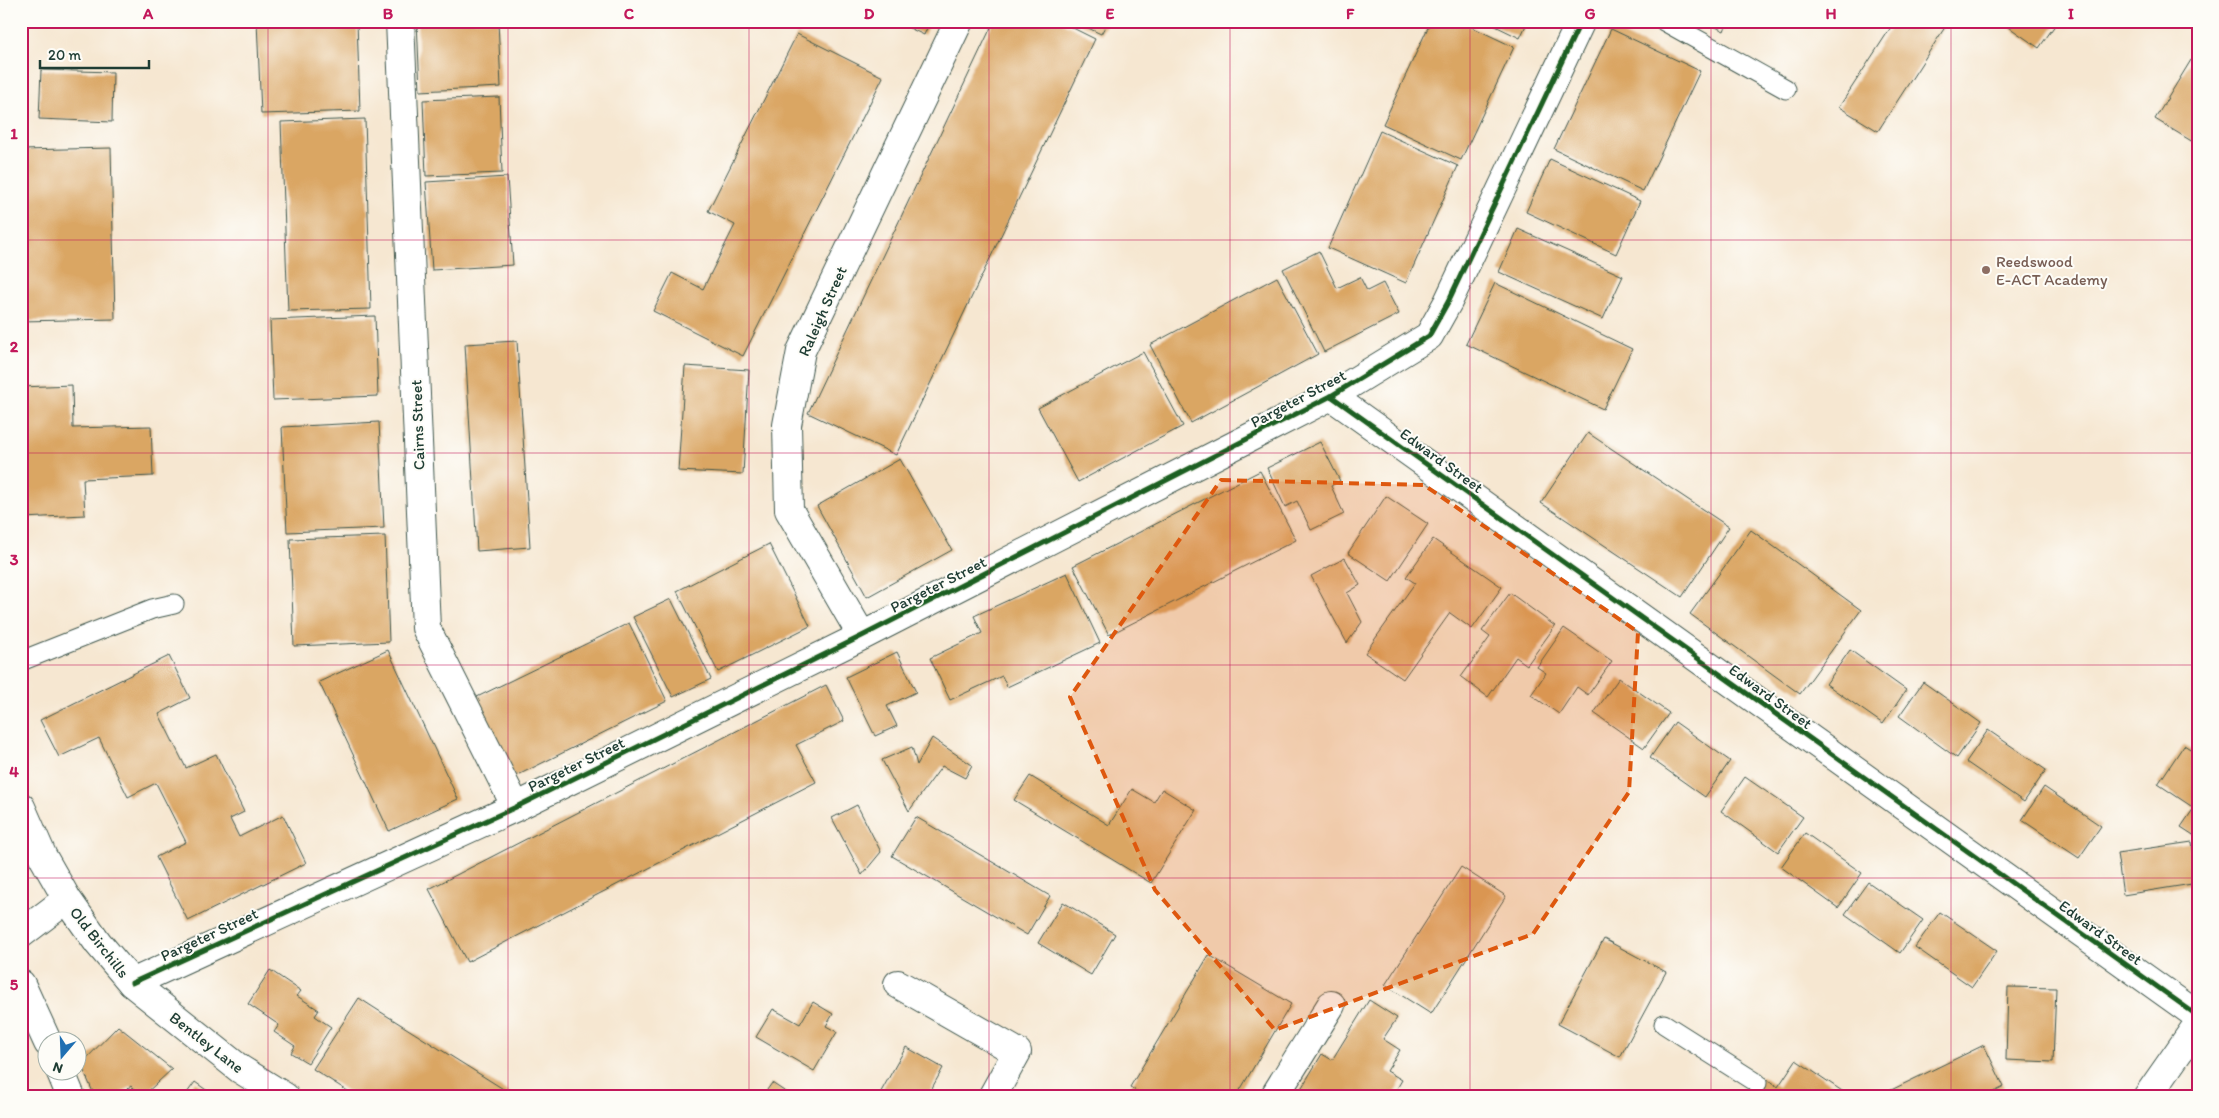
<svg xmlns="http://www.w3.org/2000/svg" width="2219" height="1118" font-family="Itim,sans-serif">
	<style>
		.building { fill: #daa663 }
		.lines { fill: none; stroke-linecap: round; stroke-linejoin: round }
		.service-casing { stroke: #3f564c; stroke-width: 21 }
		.minor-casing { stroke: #3f564c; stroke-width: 30 }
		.tertiary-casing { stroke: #3f564c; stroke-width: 30 }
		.service { stroke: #fff; stroke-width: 19 }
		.minor { stroke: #fff; stroke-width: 28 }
		.tertiary { stroke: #fff; stroke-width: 28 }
		.cycleway-casing { stroke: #fdfcf7; stroke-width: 8 }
		.cycleway { stroke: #1b5e20; stroke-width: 5 }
		.marked { fill: #de580e; fill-opacity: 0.2; stroke: #de580e; stroke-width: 4; stroke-dasharray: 10 6; stroke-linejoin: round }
		.grid { fill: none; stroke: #c2185b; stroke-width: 1; stroke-opacity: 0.55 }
		.education-dot { fill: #8d6e63; stroke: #fdfcf7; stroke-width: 2 }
		.labels { text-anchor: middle; stroke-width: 4; stroke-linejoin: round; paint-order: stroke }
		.education-label { font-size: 16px; fill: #785e54; stroke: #fdfcf7; text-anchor: start }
		.street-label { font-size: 16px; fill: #1f3d34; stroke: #fdfcf7 }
		.neatline { fill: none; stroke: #c2185b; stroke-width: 2 }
		.grid-label { font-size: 16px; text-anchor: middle; font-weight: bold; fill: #c2185b }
	</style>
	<rect width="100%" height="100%" fill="#fdfcf7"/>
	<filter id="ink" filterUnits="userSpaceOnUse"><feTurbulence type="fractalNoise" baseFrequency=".02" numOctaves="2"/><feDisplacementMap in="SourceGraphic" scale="10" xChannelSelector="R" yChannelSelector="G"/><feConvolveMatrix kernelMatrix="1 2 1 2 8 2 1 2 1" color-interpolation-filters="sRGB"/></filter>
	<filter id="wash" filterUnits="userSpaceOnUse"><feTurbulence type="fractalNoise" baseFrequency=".0096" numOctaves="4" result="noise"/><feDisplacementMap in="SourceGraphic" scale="20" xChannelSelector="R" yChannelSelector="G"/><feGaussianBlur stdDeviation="1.12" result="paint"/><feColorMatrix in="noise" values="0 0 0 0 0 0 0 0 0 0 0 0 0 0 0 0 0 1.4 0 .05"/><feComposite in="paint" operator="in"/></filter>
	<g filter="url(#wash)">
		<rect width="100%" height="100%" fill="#f6e7d1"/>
		<g id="blocks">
			<path class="building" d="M257,21H357L360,111L261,114Z
				M417,21H498L501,87L420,91Z
				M895,21H930L924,35Z
				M994,21H1059L1095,39L896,455L808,413Z
				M1073,21H1108L1101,34Z
				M1431,21H1459L1514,47L1461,160L1383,124Z
				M1485,21H1528L1520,38Z
				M1703,21H1728L1724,31Z
				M1895,21H1949L1878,131L1839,107Z
				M2000,21H2058L2039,48Z
				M1611,29L1700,71L1643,191L1554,149Z
				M797,34L883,77L743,356L653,311L672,273L703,289L735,225L708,211Z
				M2191,60L2198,63V145L2155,119Z
				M41,70L113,72L112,122L39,119Z
				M499,97L502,173L426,176L423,100Z
				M365,119L371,309L288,311L281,122Z
				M1380,131L1458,166L1406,283L1328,248Z
				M111,148L115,319L21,321V150Z
				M1550,159L1640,201L1616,254L1526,212Z
				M507,177L513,265L432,270L426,182Z
				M1518,229L1623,276L1603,319L1499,272Z
				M1319,251L1337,288L1360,277L1367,291L1383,283L1399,314L1324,352L1283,269Z
				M1277,277L1318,354L1191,423L1150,345Z
				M1495,283L1632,349L1603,409L1466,344Z
				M375,316L378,396L273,400L270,320Z
				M517,341L530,547L477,551L465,344Z
				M1143,352L1183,426L1078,482L1038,408Z
				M685,366L749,370L743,474L678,471Z
				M72,385L73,428L151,426L153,476L83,479L85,515L23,518L21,387Z
				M379,422L384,528L287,532L282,427Z
				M1588,433L1729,527L1682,597L1541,503Z
				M1320,442L1340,481L1331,486L1344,514L1311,530L1297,501L1285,507L1267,468Z
				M900,459L952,550L867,597L817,506Z
				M1260,471L1296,540L1109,635L1073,566Z
				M1386,496L1428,524L1390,581L1348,553Z
				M1751,530L1861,610L1800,694L1690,614Z
				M385,536L389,642L294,646L290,539Z
				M1433,539L1502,587L1472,629L1450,613L1403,679L1365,653L1415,583L1406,577Z
				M769,544L810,626L718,672L677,591Z
				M1345,558L1360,585L1347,593L1362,622L1347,643L1311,576Z
				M1067,573L1100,643L1007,687L1002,676L950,700L930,658L982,633L974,616Z
				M1510,593L1555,626L1527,665L1516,657L1488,697L1461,677L1490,637L1482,631Z
				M671,599L711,679L673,697L633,617Z
				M629,623L667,701L514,777L475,698Z
				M1564,628L1612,661L1588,695L1577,687L1559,714L1531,695L1546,673L1537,667Z
				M388,650L458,799L389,831L319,682Z
				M1850,650L1906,690L1883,724L1826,684Z
				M897,652L916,692L887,706L897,726L875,736L846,677Z
				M169,656L190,698L159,714L186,768L216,754L244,812L230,819L239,837L283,815L306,863L188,921L156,857L186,842L156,783L128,797L99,738L59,757L40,720Z
				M1619,678L1669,713L1644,748L1594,713Z
				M1923,682L1981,723L1957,758L1899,716Z
				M826,685L844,721L796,745L816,782L467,962L429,889Z
				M1675,722L1730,761L1705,797L1650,758Z
				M1988,730L2046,770L2024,802L1966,762Z
				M932,738L972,765L965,778L942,766L909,811L882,760L912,747L917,765Z
				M2184,745L2198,754V838L2181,827L2194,808L2158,784Z
				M1030,776L1109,825L1132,789L1154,802L1162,789L1196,810L1151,883L1014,800Z
				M1745,777L1803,817L1778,852L1721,811Z
				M2044,787L2101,826L2079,858L2022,820Z
				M857,805L881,852L862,875L832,818Z
				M916,817L1050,896L1027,935L892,856Z
				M1805,833L1862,873L1838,908L1781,867Z
				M2192,842L2198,883L2123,895L2117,853Z
				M1461,867L1506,896L1431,1014L1385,985Z
				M1868,882L1923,920L1900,953L1845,914Z
				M1063,902L1115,934L1091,975L1038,943Z
				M1940,912L1997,951L1972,987L1915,947Z
				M1604,939L1666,972L1620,1057L1558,1024Z
				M1209,955L1291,1004L1236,1097H1146L1130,1087Z
				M270,970L301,991L297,996L319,1010L315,1016L331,1027L308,1063L291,1053L295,1046L274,1032L279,1025L248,1004Z
				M2008,987L2056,988L2053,1062L2006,1060Z
				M359,998L376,1009L516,1097H357L313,1069Z
				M1369,1000L1397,1018L1383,1039L1400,1050L1387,1071L1402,1080L1392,1097H1296L1322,1054L1332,1060Z
				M813,1002L833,1014L826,1026L837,1032L814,1071L756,1037L773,1009L800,1024Z
				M118,1026L172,1069L142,1097L131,1086L120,1094L123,1097H95L81,1064Z
				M1984,1045L2004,1087L1984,1097H1884L1883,1094Z
				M906,1047L943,1068L927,1097H878Z
				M1796,1060L1851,1097H1748L1762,1076L1778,1087Z
				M195,1082L216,1097H184Z
				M772,1083L793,1097H762Z"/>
		</g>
	</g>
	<g filter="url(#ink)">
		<use href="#blocks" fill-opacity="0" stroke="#3f564c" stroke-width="1"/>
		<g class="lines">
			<g class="service-casing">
				<path id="service" d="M1664,21L1786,89
					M21,661L152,609L174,604
					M1664,1024L1757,1083"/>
			</g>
			<g class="minor-casing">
				<path id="minor" d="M400,21L426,628L516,807
					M1331,396L2198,1016
					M862,636L789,510L787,425L801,351L959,21
					M132,983L516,807L862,636L1331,396L1429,336L1448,302L1581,21
					M21,984L48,1043
					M898,984L1017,1052L992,1097
					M60,1070L71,1097
					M1274,1097L1331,1005
					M2147,1097L2198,1024"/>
			</g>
			<g class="tertiary-casing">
				<path id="tertiary" d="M21,807L43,857L67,899L98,943L132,983L240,1069L285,1097
					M21,934L67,899"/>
			</g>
			<use href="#service" class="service"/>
			<use href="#minor" class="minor"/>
			<use href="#tertiary" class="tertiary"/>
			<g class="cycleway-casing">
				<path id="cycleway" d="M1331,396L2198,1016
					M132,983L516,807L862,636L1331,396L1429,336L1448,302L1581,21"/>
			</g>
			<use href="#cycleway" class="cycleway"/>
		</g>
	</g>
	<path class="marked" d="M1221,480L1424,485L1638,632L1629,792L1533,934L1275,1030L1155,890L1070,697Z"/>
	<path class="grid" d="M268,21V1097M508,21V1097M749,21V1097M989,21V1097M1230,21V1097M1470,21V1097M1711,21V1097M1951,21V1097M21,240H2198M21,453H2198M21,665H2198M21,878H2198"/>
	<circle class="education-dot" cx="1986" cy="270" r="5"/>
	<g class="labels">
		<g class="education-label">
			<text x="1996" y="267">Reedswood<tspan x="1996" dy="18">E-ACT Academy</tspan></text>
		</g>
		<g class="street-label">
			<text transform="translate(822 311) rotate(-66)" y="6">Raleigh Street</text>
			<text transform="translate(1298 398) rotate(-28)" y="6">Pargeter Street</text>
			<text transform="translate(417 425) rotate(-92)" y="6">Cairns Street</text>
			<text transform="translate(1442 460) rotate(36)" y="6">Edward Street</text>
			<text transform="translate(938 584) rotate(-27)" y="6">Pargeter Street</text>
			<text transform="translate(1771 696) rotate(36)" y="6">Edward Street</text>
			<text transform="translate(576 764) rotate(-26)" y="6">Pargeter Street</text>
			<text transform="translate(2101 932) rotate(36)" y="6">Edward Street</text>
			<text transform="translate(209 934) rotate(-25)" y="6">Pargeter Street</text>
			<text transform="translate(100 942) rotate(52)" y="6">Old Birchills</text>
			<text transform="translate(207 1042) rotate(38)" y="6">Bentley Lane</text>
		</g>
	</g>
	<rect width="2219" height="1118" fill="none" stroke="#fdfcf7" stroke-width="55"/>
	<g transform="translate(62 1056) rotate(199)"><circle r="24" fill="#fdfcf7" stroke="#a4b0a9"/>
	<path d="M0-4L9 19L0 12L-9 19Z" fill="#1f6fb2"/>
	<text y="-8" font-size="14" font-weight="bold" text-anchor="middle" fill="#1f3d34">N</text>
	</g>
	<path d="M40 60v8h109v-8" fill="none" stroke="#1f3d34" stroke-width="2.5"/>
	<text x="48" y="60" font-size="15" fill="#1f3d34" stroke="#fdfcf7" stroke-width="4" paint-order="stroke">20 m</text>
	<rect x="28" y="28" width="2164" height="1062" class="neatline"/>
	<g class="grid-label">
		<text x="148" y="19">A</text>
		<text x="388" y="19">B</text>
		<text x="629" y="19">C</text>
		<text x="869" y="19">D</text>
		<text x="1110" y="19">E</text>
		<text x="1350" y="19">F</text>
		<text x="1590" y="19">G</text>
		<text x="1831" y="19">H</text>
		<text x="2071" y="19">I</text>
		<text x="14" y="139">1</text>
		<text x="14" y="352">2</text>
		<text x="14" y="565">3</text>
		<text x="14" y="777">4</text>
		<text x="14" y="990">5</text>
	</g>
</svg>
